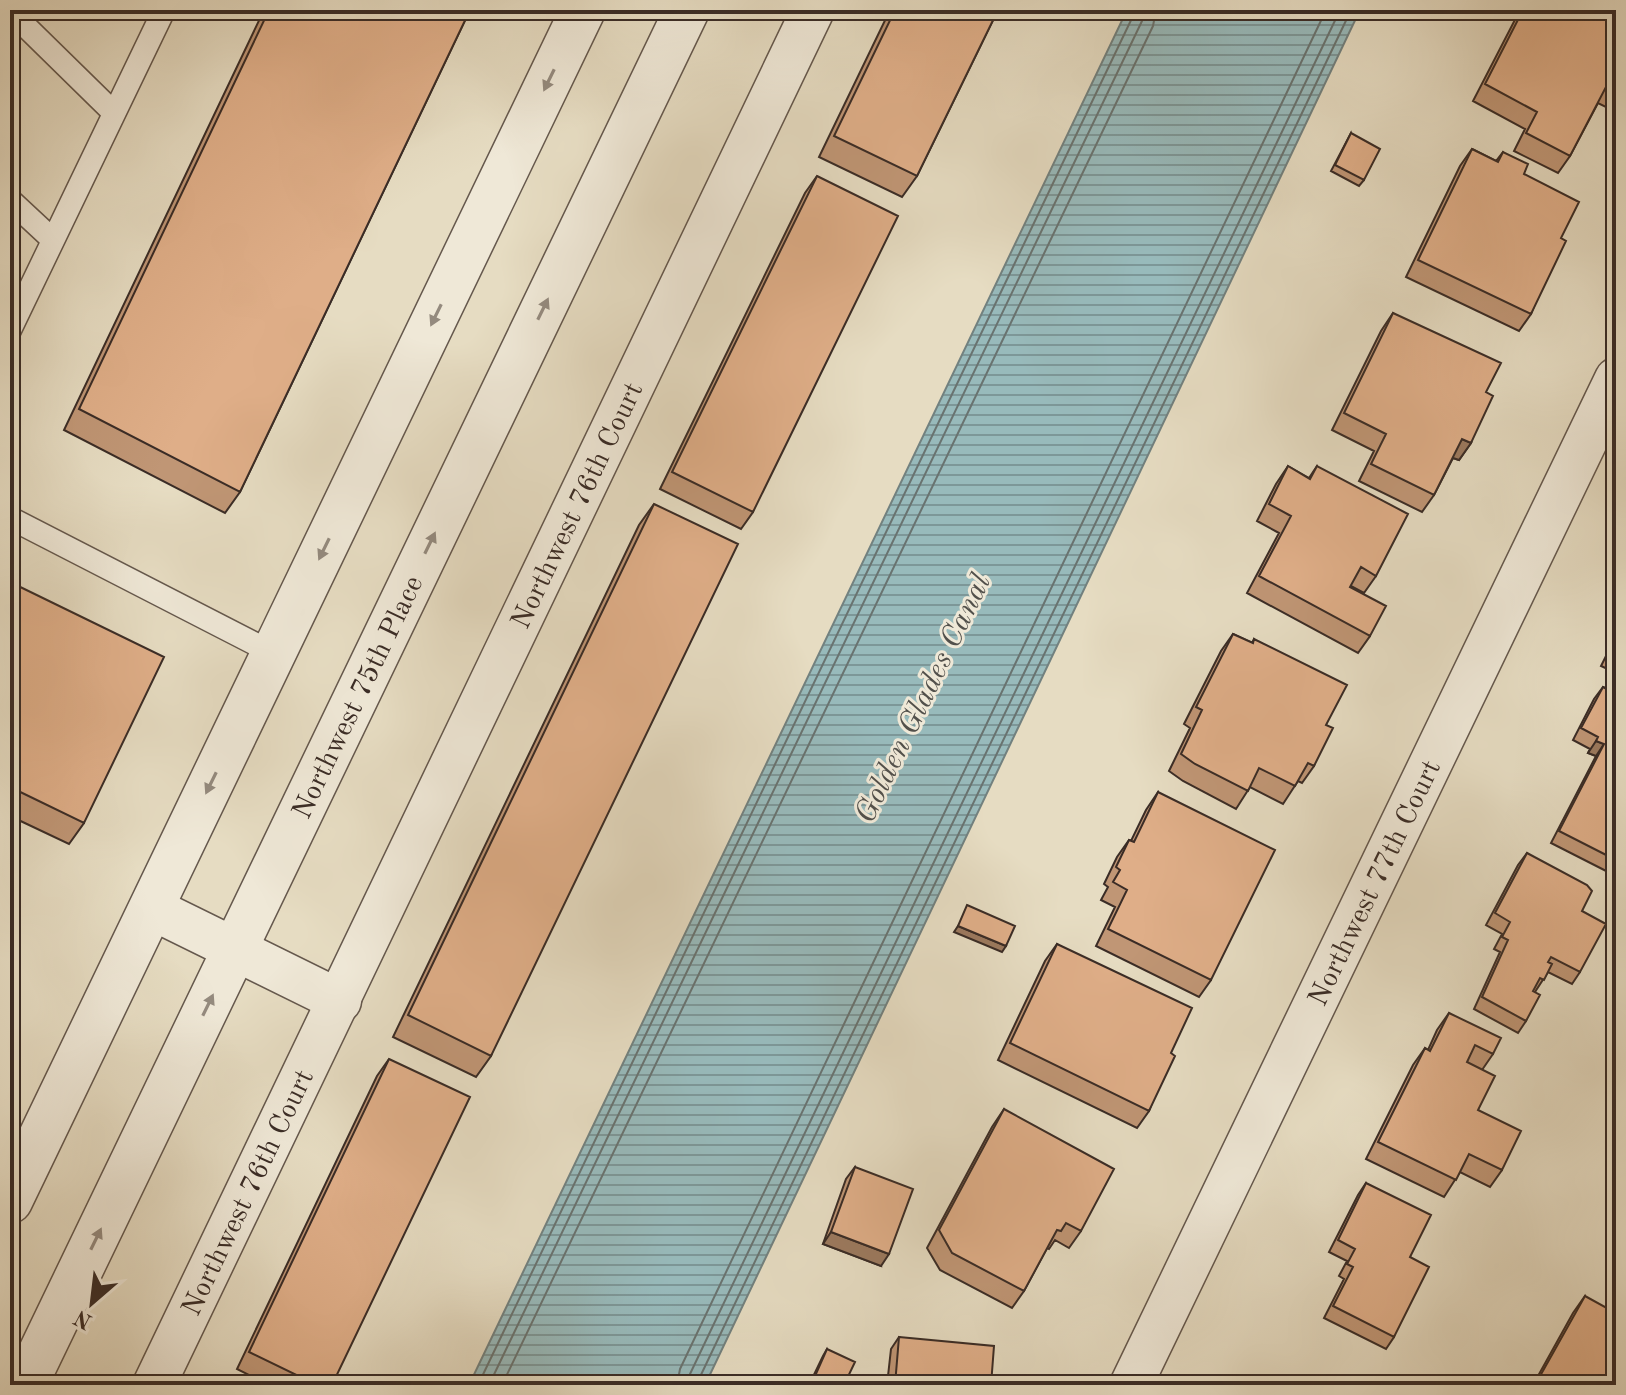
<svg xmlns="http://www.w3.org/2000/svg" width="1626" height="1395" font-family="'Old Standard TT',serif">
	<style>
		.water { fill: url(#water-rules); stroke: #72817f; stroke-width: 2 }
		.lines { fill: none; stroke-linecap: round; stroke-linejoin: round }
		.shore { stroke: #697370; stroke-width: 2 }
		.service-casing { stroke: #65584d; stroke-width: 25 }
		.minor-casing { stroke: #65584d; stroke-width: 45 }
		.tertiary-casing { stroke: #65584d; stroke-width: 47 }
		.service { stroke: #efe8d7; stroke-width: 22 }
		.minor { stroke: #efe8d7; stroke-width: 42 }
		.tertiary { stroke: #efe8d7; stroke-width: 44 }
		.wall { fill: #c09675; stroke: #3a2c26; stroke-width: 2 }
		.shaded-wall { fill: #9c7a5f; stroke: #3a2c26; stroke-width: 2 }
		.building { fill: #dfae88; stroke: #3a2c26; stroke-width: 2 }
		.oneway { fill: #948a7e }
		.labels { text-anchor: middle; stroke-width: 6; stroke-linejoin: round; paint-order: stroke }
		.street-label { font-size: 28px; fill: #3a2c26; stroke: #efe8d7 }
		.water-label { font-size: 30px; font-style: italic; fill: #52504b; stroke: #efe8d7 }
	</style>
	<defs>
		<pattern id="water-rules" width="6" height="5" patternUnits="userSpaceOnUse" patternTransform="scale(2)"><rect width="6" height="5" fill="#98babb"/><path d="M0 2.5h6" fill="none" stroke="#7d9798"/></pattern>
	</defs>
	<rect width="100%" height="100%" fill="#e6dcc2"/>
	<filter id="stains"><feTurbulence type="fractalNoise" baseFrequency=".0025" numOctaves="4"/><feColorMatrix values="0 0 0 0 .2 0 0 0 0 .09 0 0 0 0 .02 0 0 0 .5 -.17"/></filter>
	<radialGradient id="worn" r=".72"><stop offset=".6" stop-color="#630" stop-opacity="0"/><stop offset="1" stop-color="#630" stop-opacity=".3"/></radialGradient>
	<path class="water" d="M1127,10H1360L705,1385H469Z"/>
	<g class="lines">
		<path class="shore" d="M478,1385L1133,16L1134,10
			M489,1385L1142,21L1144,10
			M502,1385L1153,26L1156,10
			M677,1385L680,1369L1326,10
			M689,1385L690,1374L1340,10
			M699,1385V1379L1351,10"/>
		<g class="service-casing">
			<path id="service" d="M10,11L114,113
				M10,200L53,240
				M10,330L164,10
				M10,518L273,653"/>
		</g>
		<g class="minor-casing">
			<g id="minor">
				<path d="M151,908L340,1001"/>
				<path id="s1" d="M154,1385L813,10"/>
				<path id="s2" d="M1131,1385L1616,379"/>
			</g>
		</g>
		<g class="tertiary-casing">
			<g id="tertiary">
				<path d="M10,1201L583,10"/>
				<path id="s3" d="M25,1385L687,10"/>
			</g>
		</g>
		<use href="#service" class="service"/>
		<use href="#minor" class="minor"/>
		<use href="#tertiary" class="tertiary"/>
	</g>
	<path class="wall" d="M264,10H470L240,492L225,513L64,430Z
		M890,10H998L917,176L902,197L819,157Z
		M1520,10H1597L1616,20V112L1598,103L1570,156L1558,173L1514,151L1525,129L1473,101Z
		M1351,133L1364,180L1359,186L1331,171Z
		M1472,149L1496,161L1503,152L1524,174L1561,238L1531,314L1519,331L1406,277L1460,166Z
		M817,176L753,512L741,529L660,489L805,193Z
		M1393,313L1486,392L1471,443L1459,460L1453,458L1434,495L1422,512L1359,481L1374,451L1332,430L1381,331Z
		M1288,466L1309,478L1317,466L1376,576L1364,593L1351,586L1350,587L1370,636L1358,653L1247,593L1279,533L1257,521L1276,484Z
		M654,504L491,1056L476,1077L393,1037L639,525Z
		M10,582L84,823L69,844L10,816Z
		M1233,634L1252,643L1254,639L1326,725L1314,766L1302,783L1298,781L1283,804L1250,787L1236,809L1183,781L1169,771L1190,728L1184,724L1221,651Z
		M1616,636V673L1601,666Z
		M1603,687L1616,694V876L1551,843L1596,756L1588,753L1590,749L1573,740L1594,699Z
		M1158,792L1211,980L1199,997L1096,946L1115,907L1101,900L1108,887L1104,884L1117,857L1129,840L1131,841L1146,810Z
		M1527,853L1582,911L1580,972L1572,984L1548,972L1535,992L1526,1021L1518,1033L1474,1009L1500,952L1494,949L1502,934L1486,925L1518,865Z
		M1057,944L1171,1053L1149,1111L1137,1128L998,1060L1045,961Z
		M1449,1013L1493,1054L1482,1070L1478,1110L1502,1170L1490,1187L1460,1172L1444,1197L1366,1159L1413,1065L1425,1048L1428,1050L1437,1030Z
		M389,1059L332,1385H269L237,1369L377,1076Z
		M1004,1109L1081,1231L1069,1248L1055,1240L1049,1249L1047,1248L1024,1291L1012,1308L940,1270L927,1248L992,1127Z
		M855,1167L881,1266L823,1244L846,1179Z
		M1366,1183L1410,1257L1394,1337L1386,1349L1324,1318L1344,1279L1339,1276L1347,1261L1329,1252L1358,1195Z
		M1616,1252V1270L1608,1266Z
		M1585,1296L1616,1385H1533L1573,1313Z
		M899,1337L991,1385H887L891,1349Z
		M827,1349L844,1385H809L823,1356Z"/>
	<path class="shaded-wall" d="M1462,439L1471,443L1459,460L1450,457Z
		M1596,741L1604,744L1596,756L1588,753Z
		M958,926L1006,946L1002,952L954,932Z
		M831,1232L889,1254L881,1266L823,1244Z"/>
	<path class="building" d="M269,10H470L240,492L79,409Z
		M895,10H998L917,176L834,136Z
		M1523,10H1597L1616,20V89L1607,85L1570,156L1526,133L1537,112L1485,84Z
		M1351,133L1380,149L1364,180L1335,165Z
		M1472,149L1498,162L1503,152L1528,164L1524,174L1579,202L1561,238L1566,241L1531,314L1418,260Z
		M817,176L898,216L753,512L672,472Z
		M1393,313L1501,363L1486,392L1493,396L1471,443L1462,439L1434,495L1371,464L1386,434L1344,413Z
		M1288,466L1310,479L1317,466L1408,514L1376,576L1361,567L1350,587L1386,606L1370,636L1259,576L1291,516L1269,504Z
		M654,504L738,544L491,1056L408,1015Z
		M10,582L164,657L84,823L10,787Z
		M1233,634L1253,643L1254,639L1347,685L1326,725L1333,728L1314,766L1308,763L1295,786L1259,768L1248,791L1195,764L1181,754L1202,710L1196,707Z
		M1603,687L1616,694V860L1559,831L1604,744L1596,741L1598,737L1581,728Z
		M1158,792L1275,850L1211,980L1108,929L1127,890L1113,882L1120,870L1116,867L1129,840L1134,842Z
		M1527,853L1587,885L1592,891L1582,911L1606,924L1580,972L1551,957L1548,962L1552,964L1544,980L1540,978L1533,991L1540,995L1526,1021L1482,997L1508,940L1502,937L1510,922L1495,913Z
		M967,905L1015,926L1006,946L958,926Z
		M1057,944L1192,1008L1171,1053L1175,1056L1149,1111L1010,1043Z
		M1449,1013L1501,1038L1493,1054L1475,1045L1467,1062L1495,1076L1478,1110L1521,1131L1502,1170L1469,1154L1456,1180L1378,1142L1425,1048L1430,1051Z
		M389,1059L470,1097L332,1385H317L249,1352Z
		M1004,1109L1114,1169L1081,1231L1066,1223L1061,1231L1057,1230L1024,1291L952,1253L939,1230Z
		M855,1167L913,1189L889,1254L831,1232Z
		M1366,1183L1431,1215L1410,1257L1429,1267L1394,1337L1333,1306L1353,1267L1347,1264L1355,1249L1338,1240Z
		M1585,1296L1616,1313V1385H1535Z
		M899,1337L994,1346L991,1385H895Z
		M827,1349L855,1362L844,1385H811Z
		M1273,1377L1333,1385H1272Z"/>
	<defs><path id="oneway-solid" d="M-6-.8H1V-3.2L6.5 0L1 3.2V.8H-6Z" transform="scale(2)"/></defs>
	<g class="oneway">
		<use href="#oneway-solid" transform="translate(549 80) rotate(116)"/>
		<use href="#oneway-solid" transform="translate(543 309) rotate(-64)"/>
		<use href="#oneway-solid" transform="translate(436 315) rotate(116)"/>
		<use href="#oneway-solid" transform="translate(430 543) rotate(-64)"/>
		<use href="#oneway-solid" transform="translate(324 549) rotate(116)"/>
		<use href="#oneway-solid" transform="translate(211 783) rotate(116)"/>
		<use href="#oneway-solid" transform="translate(208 1005) rotate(-64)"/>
		<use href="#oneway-solid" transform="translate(96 1239) rotate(-64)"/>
	</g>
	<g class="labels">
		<g class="street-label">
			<text dy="10" stroke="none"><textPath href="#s1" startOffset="976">Northwest 76th Court</textPath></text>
			<text dy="10" stroke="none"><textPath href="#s3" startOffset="764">Northwest 75th Place</textPath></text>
			<text dy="10" stroke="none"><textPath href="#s2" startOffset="558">Northwest 77th Court</textPath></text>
			<text dy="10" stroke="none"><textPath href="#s1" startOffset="214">Northwest 76th Court</textPath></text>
		</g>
		<g class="water-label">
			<text transform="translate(922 698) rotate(-64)" y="10">Golden Glades Canal</text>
		</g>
	</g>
	<rect width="1626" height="1395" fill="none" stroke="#e6dcc2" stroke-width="40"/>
	<rect x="12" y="12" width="1602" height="1371" fill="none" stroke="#3a2c26" stroke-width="4"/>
	<rect x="20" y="20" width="1586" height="1355" fill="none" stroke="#3a2c26" stroke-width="2"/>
	<g transform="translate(92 1303) rotate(208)" stroke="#efe8d7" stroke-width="6" paint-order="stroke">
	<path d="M0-6L14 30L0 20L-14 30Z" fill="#3a2c26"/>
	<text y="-12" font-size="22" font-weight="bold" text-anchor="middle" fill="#3a2c26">N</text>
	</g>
	<rect width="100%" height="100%" filter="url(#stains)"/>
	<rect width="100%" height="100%" fill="url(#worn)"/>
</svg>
